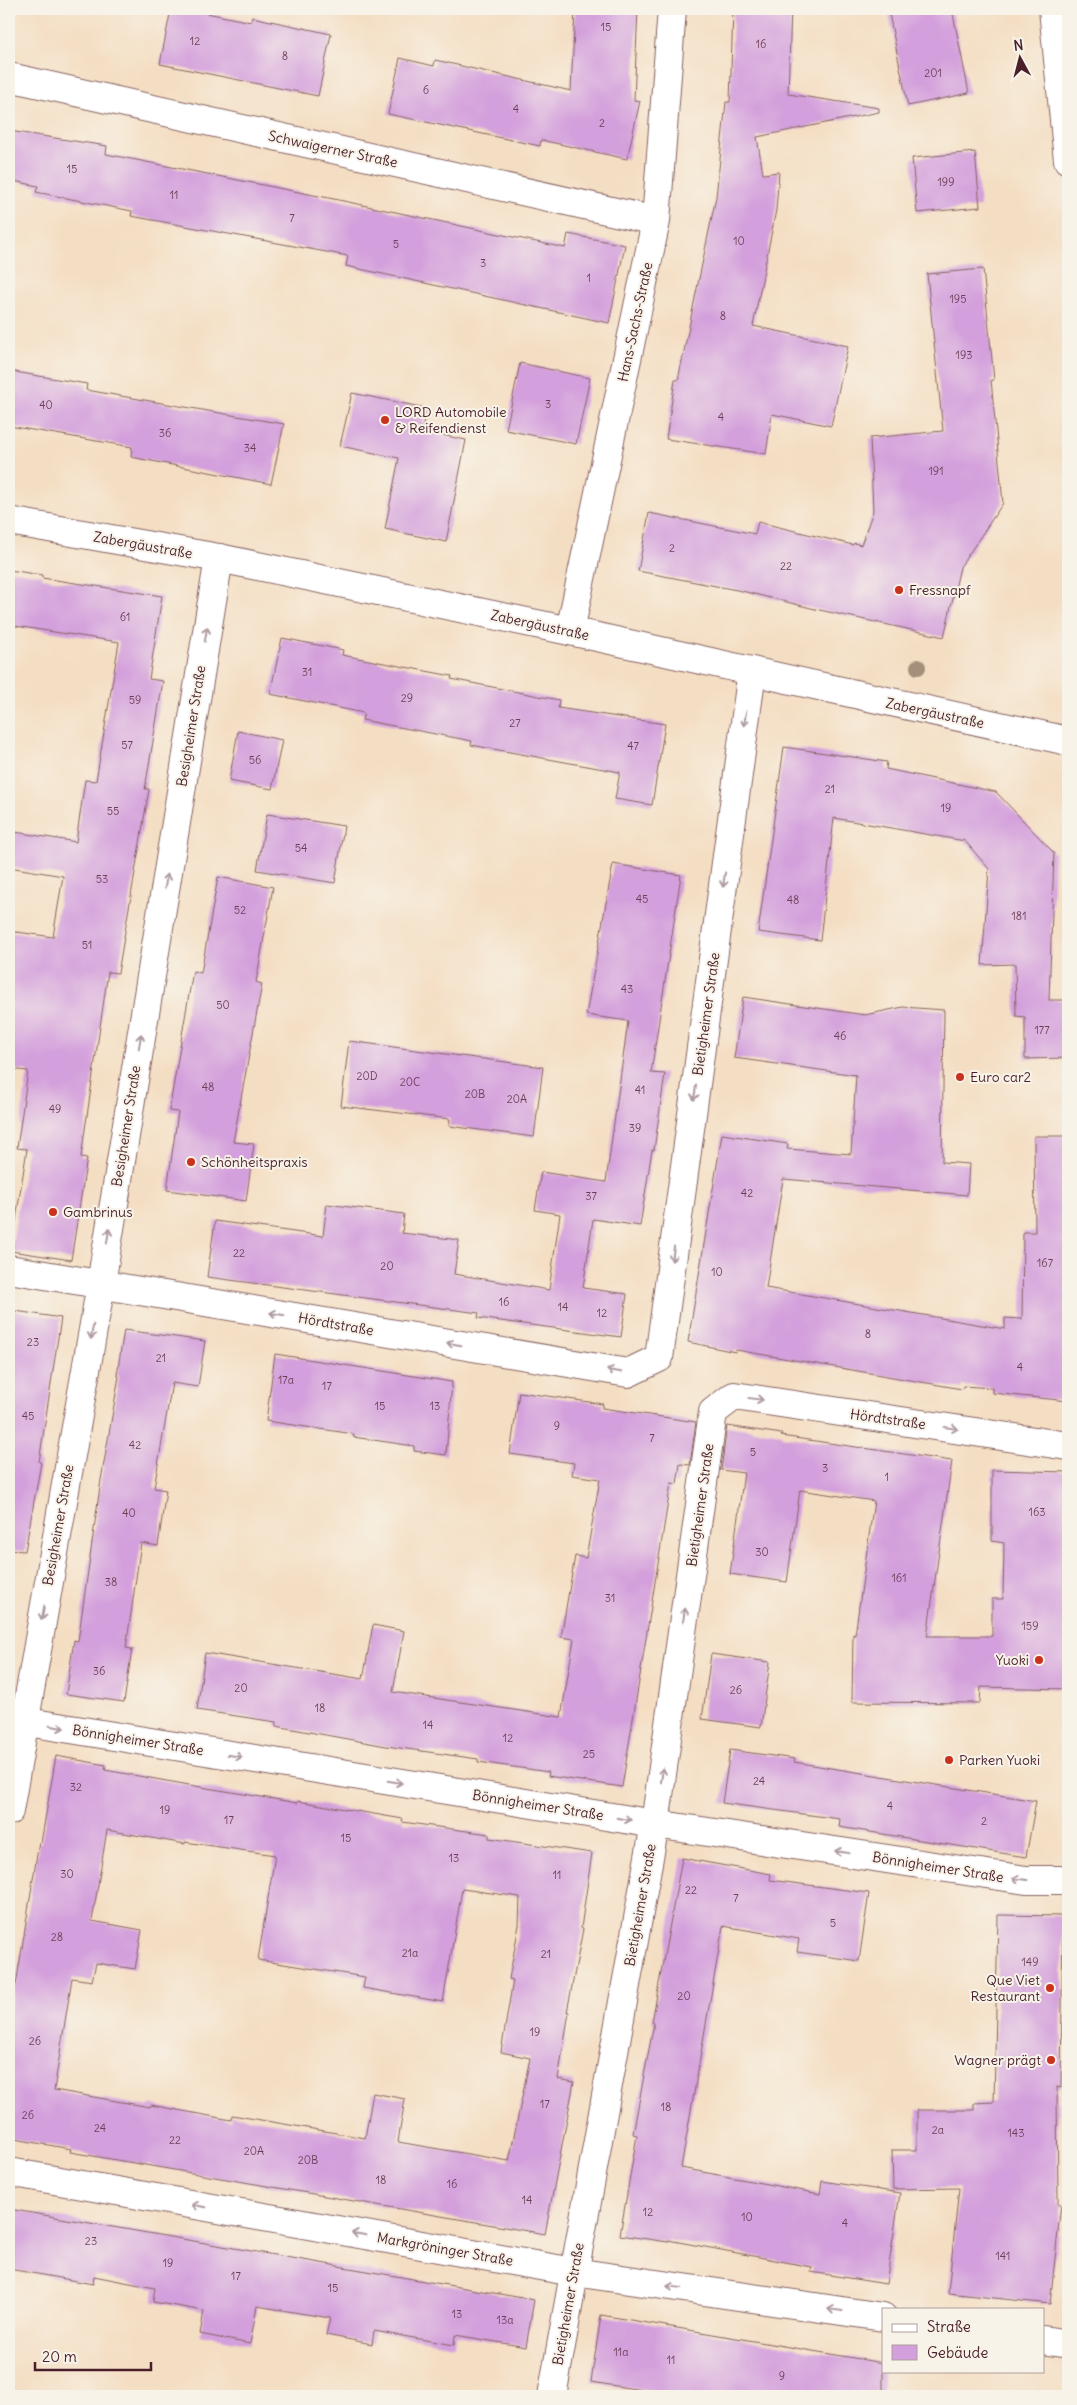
<svg xmlns="http://www.w3.org/2000/svg" width="1077" height="2405" font-family="Delius,sans-serif">
	<style>
		.building { fill: #d39fdc; fill-rule: evenodd }
		.lines { fill: none; stroke-linecap: round; stroke-linejoin: round }
		.minor-casing { stroke: #866260; stroke-width: 30 }
		.secondary-casing { stroke: #866260; stroke-width: 30 }
		.minor { stroke: #fff; stroke-width: 28 }
		.secondary { stroke: #fff; stroke-width: 28 }
		.tree { fill: #a48f7a }
		.oneway { stroke: #ae9aa0 }
		.poi-dot { fill: #c8321e; stroke: #f7f3e8; stroke-width: 2 }
		.labels { text-anchor: middle; stroke-width: 4; stroke-linejoin: round; paint-order: stroke }
		.number-label { font-size: 11px; fill: #6c3f57 }
		.street-label { font-size: 14px; fill: #4a1f2b; stroke: #f7f3e8 }
		.poi-label { font-size: 14px; fill: #4a1f2b; stroke: #f7f3e8; text-anchor: start }
	</style>
	<rect width="100%" height="100%" fill="#f7f3e8"/>
	<filter id="ink" filterUnits="userSpaceOnUse"><feTurbulence type="fractalNoise" baseFrequency=".02" numOctaves="2"/><feDisplacementMap in="SourceGraphic" scale="10" xChannelSelector="R" yChannelSelector="G"/><feConvolveMatrix kernelMatrix="1 2 1 2 8 2 1 2 1" color-interpolation-filters="sRGB"/></filter>
	<filter id="wash" filterUnits="userSpaceOnUse"><feTurbulence type="fractalNoise" baseFrequency=".0096" numOctaves="4" result="noise"/><feDisplacementMap in="SourceGraphic" scale="20" xChannelSelector="R" yChannelSelector="G"/><feGaussianBlur stdDeviation="1.12" result="paint"/><feColorMatrix in="noise" values="0 0 0 0 0 0 0 0 0 0 0 0 0 0 0 0 0 1.4 0 .05"/><feComposite in="paint" operator="in"/></filter>
	<g filter="url(#wash)">
		<rect width="100%" height="100%" fill="#f4dec3"/>
		<g id="blocks">
			<path class="building" d="M171,9H187L251,22L252,17L331,34L318,96L160,64Z
				M575,9H638L634,100L640,101L627,159L541,140L540,146L388,114L400,58L434,66L435,60L571,91Z
				M733,9H791L788,94L879,108V112L757,137L763,174L779,172L776,210L753,326L848,346L831,426L772,414L766,454L666,439L675,380H678L716,197L726,102H730Z
				M888,9H952L969,93L908,106Z
				M9,131L107,146L106,154L334,199L565,248L568,234L625,245L609,323L346,266L348,256L131,216L132,211L36,192L38,186L9,180Z
				M975,152L980,207L917,213L912,158Z
				M983,269L994,380H991L1003,503L960,567L944,637L815,609L742,591L638,571L649,513L755,534L758,522L853,545L854,543L861,545L873,511L870,438L943,431L927,274Z
				M520,363L590,378L576,444L506,430Z
				M9,371L87,384L86,390L284,424L271,484L131,457L132,447L9,426Z
				M352,393L426,408L422,431L466,440L446,542L385,529L399,458L340,446Z
				M9,570L42,575V578L162,596L149,679L163,681L145,789H149L118,973L108,972L81,1157L87,1158L71,1260L11,1251L27,1149L17,1148L28,1071L9,1069V931L53,937L63,876L9,867V831L76,842L85,780L96,781L119,642L9,625Z
				M282,638L343,650L342,655L452,676L451,679L559,700L558,708L665,724L652,805L615,799L620,772L471,745L472,741L362,720L364,713L270,694Z
				M238,731L282,740L272,789L229,781Z
				M784,747L887,762L886,769L996,792L1054,853L1049,1000H1068V1058L1025,1059V1017L1016,1016L1015,964L982,965L989,869L965,841L834,818L820,940L758,932Z
				M267,814L344,826L335,883L257,870Z
				M613,864L681,875L651,1073L665,1074L654,1150H652L640,1226L593,1219L583,1288L627,1294L621,1337L478,1318L479,1313L207,1277L215,1221L323,1236L327,1204L404,1214L402,1233L459,1240L454,1274L549,1290L560,1214L535,1210L541,1172L606,1182L628,1021L586,1015Z
				M218,877L273,887L256,982L262,984L233,1142L254,1144L246,1201L167,1190L178,1112L169,1111L193,971L201,973Z
				M743,997L865,1015L903,1007L944,1010L942,1162L969,1164L967,1195L783,1179L766,1288L1005,1329V1318L1022,1319L1023,1232H1035L1034,1136H1068V1401L992,1393V1388L963,1386L962,1389L736,1350L735,1352L688,1342L722,1134L788,1144L787,1149L851,1154L856,1075L734,1058Z
				M349,1041L543,1067L534,1137L449,1126L450,1119L341,1106Z
				M9,1310L61,1318L39,1462L41,1463L25,1551L9,1550Z
				M124,1330L205,1341L198,1387L172,1383L154,1488L166,1490L158,1546L141,1543L126,1648L132,1649L124,1702L66,1694L74,1640L78,1641L101,1480L119,1376L117,1375Z
				M275,1354L452,1382L446,1455L414,1451V1446L353,1437L354,1434L266,1421Z
				M519,1392L603,1404L602,1408L696,1422L690,1465L680,1464L677,1484L671,1483L622,1787L548,1776L549,1772L478,1762V1759L386,1746L276,1726V1722L197,1710L205,1653L363,1679L373,1625L404,1631L393,1692L561,1717L574,1639L561,1637L575,1556L586,1558L600,1479L572,1475L574,1463L510,1454Z
				M727,1426L782,1434L781,1436L952,1461L927,1636H992V1599H1003L1004,1543L992,1541V1470L1068,1472V1689L981,1687L980,1703L852,1702L853,1634L855,1635L874,1501L800,1490L787,1582L730,1574L744,1473L721,1470Z
				M711,1654L770,1662L761,1727L702,1719Z
				M730,1750L795,1759L794,1762L1036,1801L1026,1857L839,1827L840,1819L722,1803Z
				M56,1756L106,1765L105,1770L195,1786L298,1803V1801L403,1819L402,1822L489,1834V1838L592,1853L581,1928L583,1929L567,2012H569L558,2079L574,2082L545,2234L70,2152L71,2149L9,2138V2016L14,1985H16L39,1842L41,1843ZM107,1830L185,1844V1842L275,1855L258,1960L365,1977L363,1988L443,2002L462,1889L520,1897L519,1925L509,1979L513,1980L501,2052L530,2058L509,2161L398,2142L405,2099L373,2093L365,2138L232,2115L231,2120L151,2105L150,2107L54,2090L72,1978L92,1981L96,1963L135,1969L142,1930L92,1921Z
				M682,1858L771,1874L770,1880L869,1893L859,1961L797,1952L799,1939L723,1926L681,2168L820,2194L822,2181L900,2193L886,2284L811,2272L812,2267L668,2240V2242L620,2235L637,2135L633,2134L654,2023L652,2022Z
				M998,1915L1063,1916L1061,2088L1057,2087L1058,2204H1061L1050,2304L948,2293L959,2188L893,2189L892,2150H917V2110H974V2103L994,2102Z
				M9,2209L534,2300L526,2347L455,2335L454,2345L374,2331L372,2344L326,2335L330,2318L257,2306L250,2344L200,2334L204,2311L153,2302L155,2288L94,2276L93,2284L9,2269Z
				M601,2315L883,2363V2396H679L591,2382Z"/>
		</g>
	</g>
	<g filter="url(#ink)">
		<use href="#blocks" fill-opacity="0" stroke="#866260" stroke-width="1"/>
		<g class="lines">
			<g class="minor-casing">
				<path id="minor" d="M9,77L656,221
					M570,631L656,221L672,9
					M9,1269L628,1373L659,1358L752,671
					M9,1719L655,1824L1026,1880H1068
					M9,1811L101,1284L219,558
					M9,2172L574,2272L883,2317
					M1043,2340L1068,2344
					M552,2396L655,1824L713,1412L734,1396L1068,1446"/>
			</g>
			<g class="secondary-casing">
				<path id="secondary" d="M1053,9L1068,160
					M9,521L219,558L570,631L1068,741"/>
			</g>
			<use href="#minor" class="minor"/>
			<use href="#secondary" class="secondary"/>
		</g>
		<circle class="tree" cx="918" cy="667" r="8"/>
		<defs><path id="oneway-shaft" d="M-6 0H5M1.5-3L5.5 0L1.5 3" fill="none" stroke-width="1.6" stroke-linecap="round" stroke-linejoin="round" transform="scale(1.25)"/></defs>
		<g class="oneway">
			<use href="#oneway-shaft" transform="translate(206 634) rotate(-81)"/>
			<use href="#oneway-shaft" transform="translate(745 719) rotate(98)"/>
			<use href="#oneway-shaft" transform="translate(724 880) rotate(98)"/>
			<use href="#oneway-shaft" transform="translate(166 881) rotate(-81)"/>
			<use href="#oneway-shaft" transform="translate(140 1041) rotate(-81)"/>
			<use href="#oneway-shaft" transform="translate(695 1093) rotate(98)"/>
			<use href="#oneway-shaft" transform="translate(108 1236) rotate(-81)"/>
			<use href="#oneway-shaft" transform="translate(673 1254) rotate(98)"/>
			<use href="#oneway-shaft" transform="translate(277 1314) rotate(-170)"/>
			<use href="#oneway-shaft" transform="translate(92 1332) rotate(100)"/>
			<use href="#oneway-shaft" transform="translate(454 1344) rotate(-170)"/>
			<use href="#oneway-shaft" transform="translate(614 1371) rotate(-170)"/>
			<use href="#oneway-shaft" transform="translate(756 1399) rotate(8)"/>
			<use href="#oneway-shaft" transform="translate(951 1428) rotate(8)"/>
			<use href="#oneway-shaft" transform="translate(43 1613) rotate(100)"/>
			<use href="#oneway-shaft" transform="translate(684 1615) rotate(-82)"/>
			<use href="#oneway-shaft" transform="translate(57 1727) rotate(9)"/>
			<use href="#oneway-shaft" transform="translate(235 1756) rotate(9)"/>
			<use href="#oneway-shaft" transform="translate(662 1775) rotate(-82)"/>
			<use href="#oneway-shaft" transform="translate(395 1782) rotate(9)"/>
			<use href="#oneway-shaft" transform="translate(624 1819) rotate(9)"/>
			<use href="#oneway-shaft" transform="translate(842 1852) rotate(-171)"/>
			<use href="#oneway-shaft" transform="translate(1020 1879) rotate(-172)"/>
			<use href="#oneway-shaft" transform="translate(199 2206) rotate(-170)"/>
			<use href="#oneway-shaft" transform="translate(359 2234) rotate(-170)"/>
			<use href="#oneway-shaft" transform="translate(674 2287) rotate(-172)"/>
			<use href="#oneway-shaft" transform="translate(835 2310) rotate(-172)"/>
		</g>
	</g>
	<g class="poi-dot">
		<circle cx="385" cy="420" r="5"/>
		<circle cx="899" cy="590" r="5"/>
		<circle cx="960" cy="1077" r="5"/>
		<circle cx="191" cy="1162" r="5"/>
		<circle cx="53" cy="1212" r="5"/>
		<circle cx="1039" cy="1660" r="5"/>
		<circle cx="949" cy="1760" r="5"/>
		<circle cx="1050" cy="1988" r="5"/>
		<circle cx="1051" cy="2060" r="5"/>
	</g>
	<g class="labels">
		<g class="number-label">
			<text x="606" y="31">15</text>
			<text x="195" y="45">12</text>
			<text x="761" y="48">16</text>
			<text x="285" y="60">8</text>
			<text x="933" y="77">201</text>
			<text x="426" y="94">6</text>
			<text x="516" y="113">4</text>
			<text x="602" y="127">2</text>
			<text x="72" y="173">15</text>
			<text x="946" y="186">199</text>
			<text x="174" y="199">11</text>
			<text x="292" y="222">7</text>
			<text x="739" y="245">10</text>
			<text x="396" y="248">5</text>
			<text x="483" y="267">3</text>
			<text x="589" y="282">1</text>
			<text x="958" y="303">195</text>
			<text x="723" y="320">8</text>
			<text x="964" y="359">193</text>
			<text x="548" y="408">3</text>
			<text x="46" y="409">40</text>
			<text x="721" y="421">4</text>
			<text x="165" y="437">36</text>
			<text x="250" y="452">34</text>
			<text x="936" y="475">191</text>
			<text x="672" y="552">2</text>
			<text x="786" y="570">22</text>
			<text x="125" y="621">61</text>
			<text x="307" y="676">31</text>
			<text x="407" y="702">29</text>
			<text x="135" y="704">59</text>
			<text x="515" y="727">27</text>
			<text x="127" y="749">57</text>
			<text x="633" y="750">47</text>
			<text x="255" y="764">56</text>
			<text x="830" y="793">21</text>
			<text x="946" y="812">19</text>
			<text x="113" y="815">55</text>
			<text x="301" y="852">54</text>
			<text x="102" y="883">53</text>
			<text x="642" y="903">45</text>
			<text x="793" y="904">48</text>
			<text x="240" y="914">52</text>
			<text x="1019" y="920">181</text>
			<text x="87" y="949">51</text>
			<text x="627" y="993">43</text>
			<text x="223" y="1009">50</text>
			<text x="1042" y="1034">177</text>
			<text x="840" y="1040">46</text>
			<text x="367" y="1080">20D</text>
			<text x="410" y="1086">20C</text>
			<text x="208" y="1091">48</text>
			<text x="640" y="1094">41</text>
			<text x="475" y="1098">20B</text>
			<text x="517" y="1103">20A</text>
			<text x="55" y="1113">49</text>
			<text x="635" y="1132">39</text>
			<text x="747" y="1197">42</text>
			<text x="591" y="1200">37</text>
			<text x="239" y="1257">22</text>
			<text x="1045" y="1267">167</text>
			<text x="387" y="1270">20</text>
			<text x="717" y="1276">10</text>
			<text x="504" y="1306">16</text>
			<text x="563" y="1311">14</text>
			<text x="602" y="1317">12</text>
			<text x="868" y="1338">8</text>
			<text x="33" y="1346">23</text>
			<text x="161" y="1362">21</text>
			<text x="1020" y="1371">4</text>
			<text x="286" y="1384">17a</text>
			<text x="327" y="1390">17</text>
			<text x="380" y="1410">15</text>
			<text x="435" y="1410">13</text>
			<text x="28" y="1420">45</text>
			<text x="557" y="1430">9</text>
			<text x="652" y="1442">7</text>
			<text x="135" y="1449">42</text>
			<text x="753" y="1456">5</text>
			<text x="825" y="1472">3</text>
			<text x="887" y="1481">1</text>
			<text x="1037" y="1516">163</text>
			<text x="129" y="1517">40</text>
			<text x="762" y="1556">30</text>
			<text x="899" y="1582">161</text>
			<text x="111" y="1586">38</text>
			<text x="610" y="1602">31</text>
			<text x="1030" y="1630">159</text>
			<text x="99" y="1675">36</text>
			<text x="241" y="1692">20</text>
			<text x="736" y="1694">26</text>
			<text x="320" y="1712">18</text>
			<text x="428" y="1729">14</text>
			<text x="508" y="1742">12</text>
			<text x="589" y="1758">25</text>
			<text x="759" y="1785">24</text>
			<text x="76" y="1791">32</text>
			<text x="890" y="1810">4</text>
			<text x="165" y="1814">19</text>
			<text x="229" y="1824">17</text>
			<text x="984" y="1825">2</text>
			<text x="346" y="1842">15</text>
			<text x="454" y="1862">13</text>
			<text x="67" y="1878">30</text>
			<text x="557" y="1879">11</text>
			<text x="691" y="1894">22</text>
			<text x="736" y="1902">7</text>
			<text x="833" y="1927">5</text>
			<text x="57" y="1941">28</text>
			<text x="410" y="1957">21a</text>
			<text x="546" y="1958">21</text>
			<text x="1030" y="1966">149</text>
			<text x="684" y="2000">20</text>
			<text x="535" y="2036">19</text>
			<text x="35" y="2045">26</text>
			<text x="545" y="2108">17</text>
			<text x="666" y="2111">18</text>
			<text x="28" y="2119">26</text>
			<text x="100" y="2132">24</text>
			<text x="938" y="2134">2a</text>
			<text x="1016" y="2137">143</text>
			<text x="175" y="2144">22</text>
			<text x="254" y="2155">20A</text>
			<text x="308" y="2164">20B</text>
			<text x="381" y="2184">18</text>
			<text x="452" y="2188">16</text>
			<text x="527" y="2204">14</text>
			<text x="648" y="2216">12</text>
			<text x="747" y="2221">10</text>
			<text x="845" y="2227">4</text>
			<text x="91" y="2245">23</text>
			<text x="1003" y="2260">141</text>
			<text x="168" y="2267">19</text>
			<text x="236" y="2280">17</text>
			<text x="333" y="2292">15</text>
			<text x="457" y="2318">13</text>
			<text x="505" y="2324">13a</text>
			<text x="621" y="2356">11a</text>
			<text x="671" y="2364">11</text>
			<text x="782" y="2380">9</text>
		</g>
		<g class="street-label">
			<text transform="translate(333 149) rotate(12)" y="5">Schwaigerner Straße</text>
			<text transform="translate(635 322) rotate(-78)" y="5">Hans-Sachs-Straße</text>
			<text transform="translate(143 545) rotate(10)" y="5">Zabergäustraße</text>
			<text transform="translate(540 625) rotate(12)" y="5">Zabergäustraße</text>
			<text transform="translate(935 713) rotate(12)" y="5">Zabergäustraße</text>
			<text transform="translate(191 726) rotate(-81)" y="5">Besigheimer Straße</text>
			<text transform="translate(706 1014) rotate(-82)" y="5">Bietigheimer Straße</text>
			<text transform="translate(126 1126) rotate(-81)" y="5">Besigheimer Straße</text>
			<text transform="translate(336 1324) rotate(10)" y="5">Hördtstraße</text>
			<text transform="translate(888 1419) rotate(8)" y="5">Hördtstraße</text>
			<text transform="translate(700 1505) rotate(-82)" y="5">Bietigheimer Straße</text>
			<text transform="translate(58 1525) rotate(-80)" y="5">Besigheimer Straße</text>
			<text transform="translate(138 1740) rotate(9)" y="5">Bönnigheimer Straße</text>
			<text transform="translate(538 1805) rotate(9)" y="5">Bönnigheimer Straße</text>
			<text transform="translate(938 1867) rotate(9)" y="5">Bönnigheimer Straße</text>
			<text transform="translate(640 1905) rotate(-80)" y="5">Bietigheimer Straße</text>
			<text transform="translate(445 2249) rotate(10)" y="5">Markgröninger Straße</text>
			<text transform="translate(568 2304) rotate(-80)" y="5">Bietigheimer Straße</text>
		</g>
		<g class="poi-label">
			<text x="395" y="417">LORD Automobile<tspan x="395" dy="16">&amp; Reifendienst</tspan></text>
			<text x="909" y="595">Fressnapf</text>
			<text x="970" y="1082">Euro car2</text>
			<text x="201" y="1167">Schönheitspraxis</text>
			<text x="63" y="1217">Gambrinus</text>
			<text x="1029" y="1665" text-anchor="end">Yuoki</text>
			<text x="959" y="1765">Parken Yuoki</text>
			<text x="1040" y="1985" text-anchor="end">Que Viet<tspan x="1040" dy="16">Restaurant</tspan></text>
			<text x="1041" y="2065" text-anchor="end">Wagner prägt</text>
		</g>
	</g>
	<rect width="1077" height="2405" fill="none" stroke="#f7f3e8" stroke-width="30"/>
	<rect x="882" y="2308" width="162" height="65" fill="#f7f3e8" stroke="#b29e9c"/>
	<rect x="892" y="2324" width="25" height="8" fill="#ffffff" stroke="#b29e9c"/>
	<text x="927" y="2332" font-size="15" fill="#4a1f2b">Straße</text>
	<rect x="892" y="2345" width="25" height="15" fill="#d39fdc" stroke="#b29e9c"/>
	<text x="927" y="2358" font-size="15" fill="#4a1f2b">Gebäude</text>
	<g transform="translate(1020 58) rotate(353)" stroke="#f7f3e8" stroke-width="4" paint-order="stroke">
	<path d="M0-4L9 19L0 12L-9 19Z" fill="#4a1f2b"/>
	<text y="-8" font-size="14" font-weight="bold" text-anchor="middle" fill="#4a1f2b">N</text>
	</g>
	<path d="M35 2362v8h116v-8" fill="none" stroke="#4a1f2b" stroke-width="2.5"/>
	<text x="42" y="2362" font-size="15" fill="#4a1f2b" stroke="#f7f3e8" stroke-width="4" paint-order="stroke">20 m</text>
</svg>
